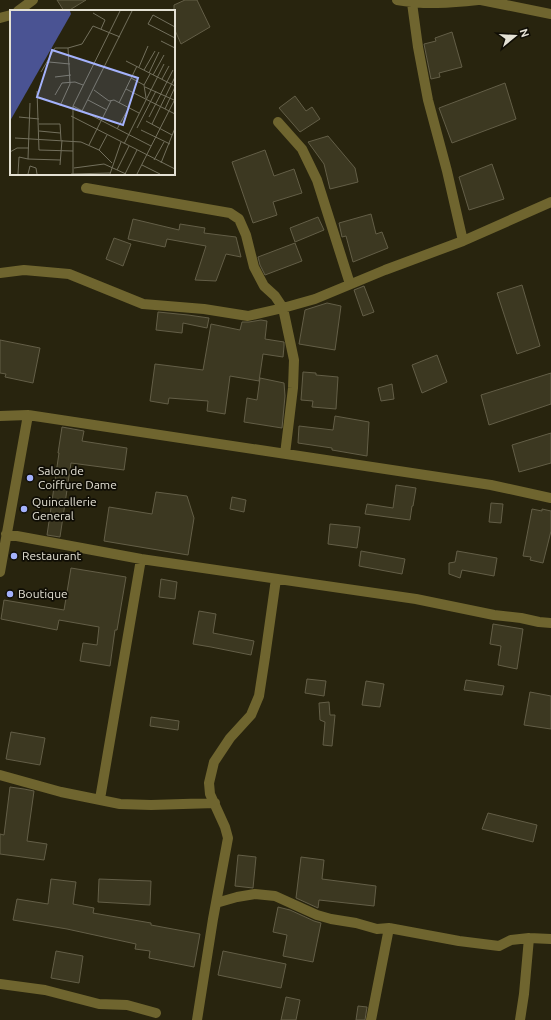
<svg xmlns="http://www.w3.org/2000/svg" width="551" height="1020" font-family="Ubuntu,sans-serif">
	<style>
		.building { fill: #3c3821; stroke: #635e47 }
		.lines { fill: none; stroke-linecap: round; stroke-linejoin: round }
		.minor { stroke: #6f652f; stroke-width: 10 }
		.poi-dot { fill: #a4b2fc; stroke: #0f0d05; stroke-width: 1.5 }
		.labels { text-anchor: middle; stroke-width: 3.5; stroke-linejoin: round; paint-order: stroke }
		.poi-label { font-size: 12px; fill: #e4e1d4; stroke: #0f0d05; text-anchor: start }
		.inset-road { fill: none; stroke: #73705d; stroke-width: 1 }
		.view { fill: #a4b2fc; fill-opacity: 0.15; stroke: #a4b2fc; stroke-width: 2 }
		.inset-edge { fill: none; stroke: #e4e1d4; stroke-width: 2 }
	</style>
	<rect width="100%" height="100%" fill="#28240e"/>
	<path class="building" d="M57,0H86L68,11H64Z
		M185,0H197L210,27L181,44L174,28V5Z
		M452,32L462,67L439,73L440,77L431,79L424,44L436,41L435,38Z
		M505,83L516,119L452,143L439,108Z
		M295,96L306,111L312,107L320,119L300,132L279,108Z
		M328,136L355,168L358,182L330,189L324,164L308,142Z
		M265,150L274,176L294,169L302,193L273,202L277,215L253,223L232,162Z
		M492,164L504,199L469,210L459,177Z
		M371,214L376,234L382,232L388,248L353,262L346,236L342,237L339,223Z
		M318,217L324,230L295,242L290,228Z
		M133,219L179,230L180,224L205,228L204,233L236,237L241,257L226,254L216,281L195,280L206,246L167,239L165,247L128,239Z
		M114,238L131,244L123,266L106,259Z
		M295,243L302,261L265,275L260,265L258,257Z
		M522,285L540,346L517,354L497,293Z
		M364,286L374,312L363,316L354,290Z
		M327,303L341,306L335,350L299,344L305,310Z
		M158,312L188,315L209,318L207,328L183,323L182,333L156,330Z
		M261,320L267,321L265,339L284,342V346L283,357L263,354L259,381L230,376L225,414L207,411L208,401L169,398L168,404L150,401L155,364L203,370L211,324L240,330L242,322H249Z
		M0,340L40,348L33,383L5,377L6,374L0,373Z
		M437,355L447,382L422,393L412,365Z
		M303,372L316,373V375L338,377L336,409L312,407L313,401L301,400Z
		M551,373V404L489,425L481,395Z
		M260,378L284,383L285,396L282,428L244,422L247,398L257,400Z
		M392,384L394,399L381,401L378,388Z
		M335,416L369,422L367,456L332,450V448L298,443L299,426L333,430Z
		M62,427L84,431L82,441L127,448L124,470L71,463L60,537L47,535L59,453H58Z
		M551,433V463L519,472L512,445Z
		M396,485L416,488L413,506H412L410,520L365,514L367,504L393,508Z
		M156,492L187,496L194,518L188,555L104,541L109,507L152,514Z
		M232,497L246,500L244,512L230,509Z
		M491,503L503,504L501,523L489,522Z
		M532,509L542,511V509L551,511V531L543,563L530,560L531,557L523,556Z
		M330,524L360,527L357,548L328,544Z
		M361,551L405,559L402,574L359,566Z
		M457,551L497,558L494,576L462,570L460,578L449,574V563L455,562Z
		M71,568L126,577L117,630H115L110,666L80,661L83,643L97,645L99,627L59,620L57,630L1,619L4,600L64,610Z
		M161,579L177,582L175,599L159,597Z
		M199,611L216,614L213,633L254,641L251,655L211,647L193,644Z
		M493,624L523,629L517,669L498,665L501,646L490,644Z
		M307,679L326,681L324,696L305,693Z
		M466,680L504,686L502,695L464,690Z
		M366,681L384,684L380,707L362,705Z
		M530,692L551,696V729L524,725Z
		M329,702L330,715H335L332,746L323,745L325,722L320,720L319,703Z
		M151,717L179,721L178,730L150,726Z
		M11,732L45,738L40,765L6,759Z
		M10,787L24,789L34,791L27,841L47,844L44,860L0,854V834L4,835Z
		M488,813L537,825L533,842L482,829Z
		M238,855L256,857L253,888L235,886Z
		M301,857L324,860L322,879L376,886L374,906L319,900L318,908L296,898Z
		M51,879L76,882L73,904L94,908L93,913L151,923V925L200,934L194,967L149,958L150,951L135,949L136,944L67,929L13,920L17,899L48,904Z
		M99,879L151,881L150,905L98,902Z
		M278,907L290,910L314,921L321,923L313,962L283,956L287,935L273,932Z
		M56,951L83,956L79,983L51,978Z
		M223,951L286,964L281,988L218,975Z
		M286,997L300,1000L296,1020H281Z
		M358,1006L367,1007L365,1020H356Z"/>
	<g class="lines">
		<path class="minor" d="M397,0C424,5 451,3 478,0
			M481,0L551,14
			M412,3L418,47L428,100L447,171L463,241
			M18,11L33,0
			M0,18L11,15
			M278,122L302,149L317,180L350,284
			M86,188L230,213L239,219L246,235L254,267L264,286L275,296L283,308L294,360L293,388L285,454
			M0,273L24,270L69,274L143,304L204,309L248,316L283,308L315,299L385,270L463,241L551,202
			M0,416L28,415L491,485L551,498
			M6,534L141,559L416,599L494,615L521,618L539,622L551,623
			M0,572L28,415
			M0,775L61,792L120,804L151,805L215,803
			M100,799L141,559
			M216,903L237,897L255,894L275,896L317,915L331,919L356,923L377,929L389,928L459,941L499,946L511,940L529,938L551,939
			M0,984L45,990L99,1004L127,1005L156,1013
			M197,1020L213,919L228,838L225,827L210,794L209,783L214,762L230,738L251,715L259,696L265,657L276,579
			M371,1020L389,928
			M520,1020L524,994L529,938"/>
	</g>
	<g class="poi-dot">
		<circle cx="30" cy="478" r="4"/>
		<circle cx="24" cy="509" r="4"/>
		<circle cx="14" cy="556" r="4"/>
		<circle cx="10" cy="594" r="4"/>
	</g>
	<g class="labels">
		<g class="poi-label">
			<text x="38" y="475">Salon de<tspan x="38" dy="14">Coiffure Dame</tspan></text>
			<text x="32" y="506">Quincallerie<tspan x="32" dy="14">General</tspan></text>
			<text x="22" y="560">Restaurant</text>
			<text x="18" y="598">Boutique</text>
		</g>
	</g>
	<g transform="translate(10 10)">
		<rect width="165" height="165" fill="#28240e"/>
		<path d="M0,1H60L61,4L0,111Z" fill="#4a5393"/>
		<path class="inset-road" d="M83,3L95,10L91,19M165,17L143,5L138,14L165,28M151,31L165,38M116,51L165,76M39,52L60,54M129,57L138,36M134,60L145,41M31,62L45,38H58L72,34L83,16L110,27M139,63L149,42M143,65L154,45M45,67L61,65M121,68L134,75L136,88M152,69L159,56M134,75L140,64M135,77L164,90M116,79L165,104M84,80L99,91L104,90L129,103M27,81L29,140L63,141M45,85L52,73L65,72L73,75M78,90L97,100M109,93L127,56M50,96L60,74L58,38M63,96L141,136M155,99L165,77M72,101L122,1M61,106L165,159M9,107L29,109M139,107L163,60M136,111L162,125M29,114H50L51,130M142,114L165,67M127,118L146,81M107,119L117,101M131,120L160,134M29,121L50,123M5,128L71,132L89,140L102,153M114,134L154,54M79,135L101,91M89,140L97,125M0,142L7,138H19M18,149L50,150M144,150L154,132M151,153L165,118M50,155L52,130M132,155L150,164M64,158L94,154L116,164M107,160L119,136M8,164L9,147L18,149L20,93M18,164L20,156L26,158L27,164M61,164L100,163M63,164V96L110,1M100,164L111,132M115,164L127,140M127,164L165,89"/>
		<path class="view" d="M42,40L128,68L113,115L27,87Z"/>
		<rect width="165" height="165" class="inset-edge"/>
	</g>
	<g transform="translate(515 36) rotate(72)" stroke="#0f0d05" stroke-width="3" paint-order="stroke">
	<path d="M0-3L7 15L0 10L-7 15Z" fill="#e4e1d4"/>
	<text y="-6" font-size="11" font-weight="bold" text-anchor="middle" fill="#e4e1d4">N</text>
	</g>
</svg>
